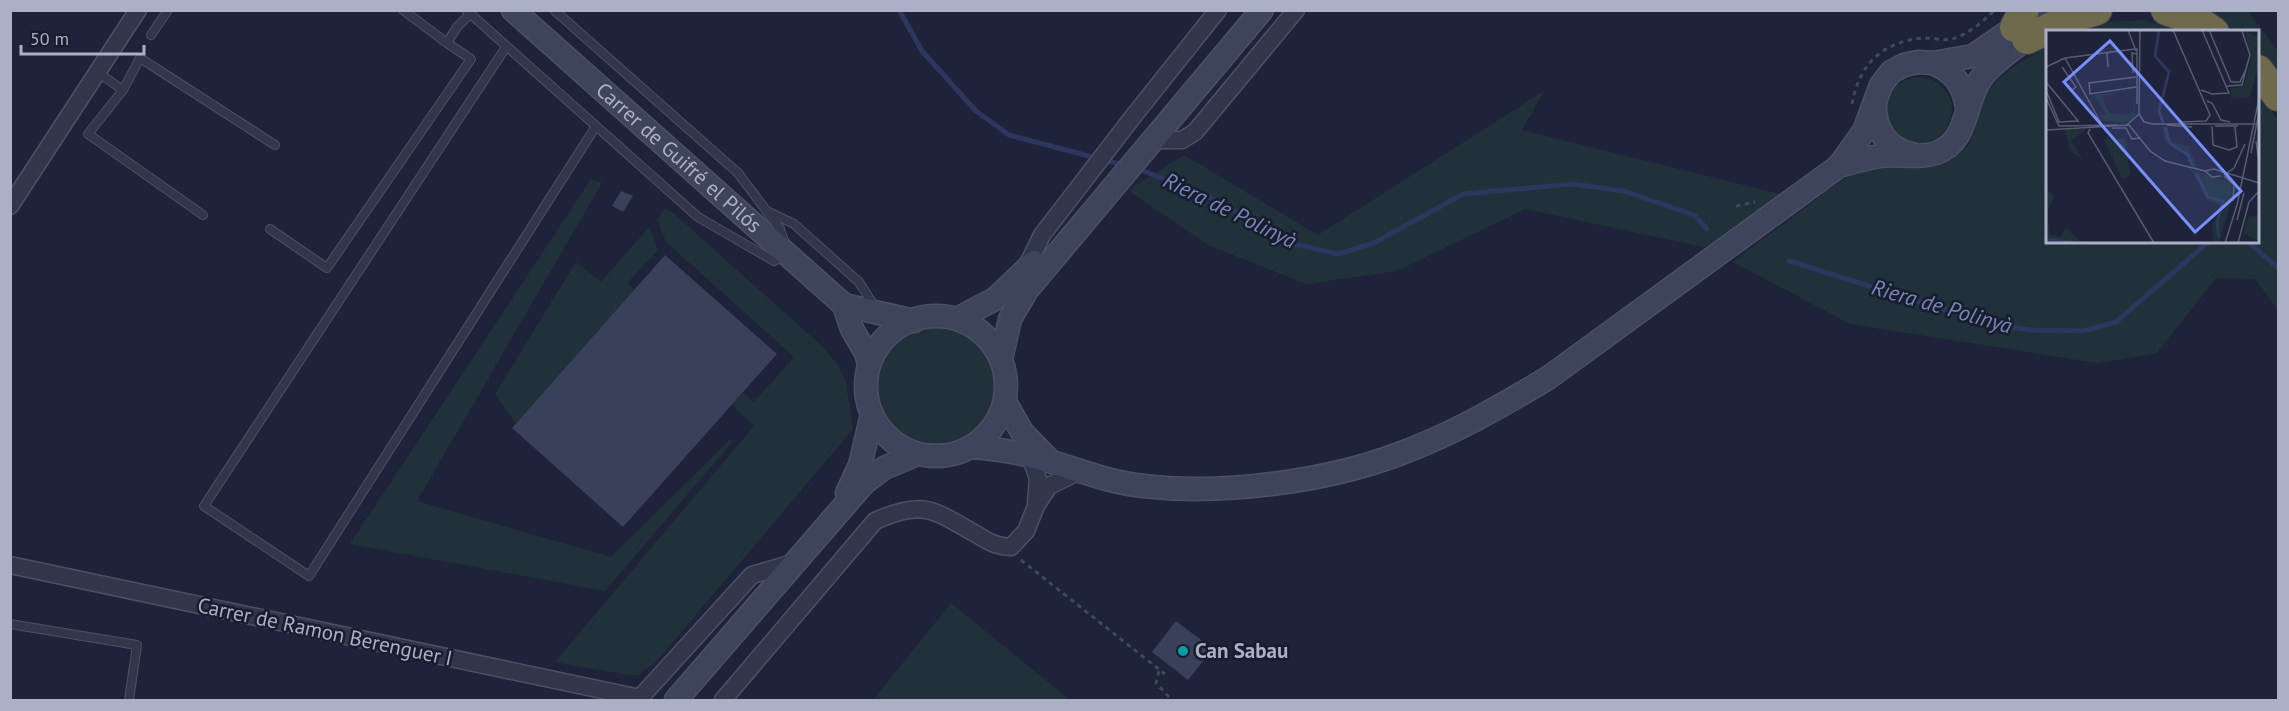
<svg xmlns="http://www.w3.org/2000/svg" width="2289" height="711" font-family="'PT Sans',sans-serif">
	<style>
		.green { fill: #20313a }
		.lines { fill: none; stroke-linecap: round; stroke-linejoin: round }
		.stream { stroke: #2c365e; stroke-width: 5 }
		.building { fill: #39405a }
		.service-casing { stroke: #4c5065; stroke-width: 10 }
		.minor-casing { stroke: #4c5065; stroke-width: 19 }
		.secondary-casing { stroke: #4c5065; stroke-width: 25 }
		.motorway-casing { stroke: #393d51; stroke-width: 32 }
		.path { stroke: #3a4d55; stroke-width: 3; stroke-dasharray: 4.5 4.5; stroke-linecap: butt }
		.service { stroke: #31364a; stroke-width: 8 }
		.minor { stroke: #31364a; stroke-width: 16 }
		.secondary { stroke: #3f445d; stroke-width: 22 }
		.motorway { stroke: #706a4d; stroke-width: 30 }
		.culture-dot { fill: #0f9aa8; stroke: #171c2e; stroke-width: 2 }
		.labels { text-anchor: middle; stroke-width: 5; stroke-linejoin: round; paint-order: stroke }
		.street-label { font-size: 21px; fill: #abb0c7; stroke: #171c2e }
		.poi-label { font-size: 21px; font-weight: bold; fill: #abb0c7; stroke: #171c2e; text-anchor: start }
		.water-label { font-size: 22px; font-style: italic; fill: #7885b7; stroke: #171c2e }
		.inset-river { fill: none; stroke: #2c365e; stroke-width: 3 }
		.inset-road { fill: none; stroke: #565b72; stroke-width: 1.5 }
		.view { fill: #788fff; fill-opacity: 0.15; stroke: #788fff; stroke-width: 3 }
		.inset-edge { fill: none; stroke: #abb0c7; stroke-width: 3 }
	</style>
	<rect width="100%" height="100%" fill="#1e2339"/>
	<path class="green" d="M2195,11H2248L2278,51V82L2258,57V32L2229,31L2218,22Z
		M2144,20L2185,32H2081L2110,22Z
		M2047,47L2048,242H2258V92L2278,120V310L2255,279L2216,278L2157,353L2097,363L1850,324L1733,262C1759,242 1785,223 1810,204C1826,192 1842,178 1860,171C1890,159 1921,176 1950,160C1984,141 1971,119 1986,94C1999,73 2027,59 2047,47Z
		M1886 110a33 33 0 1 1 66 0a33 33 0 1 1-66 0Z
		M1544,91L1522,130L1780,194L1707,248L1525,209L1397,271L1306,284L1208,245L1128,190L1184,155L1318,235Z
		M591,179L602,183L417,501L611,557L729,440L733,441L605,591L350,544Z
		M665,209L672,212L822,346L838,365L846,382L853,429L657,661L638,675H629L555,662L754,426L732,405L743,392L754,402L794,357L666,242L657,219Z
		M649,227L658,250L627,283L635,290L516,424L495,394L576,262L601,282Z
		M866 387a70 70 0 1 1 140 0a70 70 0 1 1-140 0Z
		M951,603L1070,700H873Z"/>
	<g class="lines">
		<path class="stream" d="M899,10L922,51L976,111L1009,135L1123,165
			M1138,169L1206,195L1289,243L1338,254L1374,243L1463,194L1572,184L1624,191L1694,215L1707,229
			M2248,242L2278,268
			M1789,261L1992,324L2032,330L2083,331L2116,322L2206,244L2213,242"/>
	</g>
	<path class="building" d="M621,191L633,196L623,212L612,206Z
		M665,255L777,354L623,527L512,428Z
		M1176,621L1213,649L1188,680L1152,652Z"/>
	<g class="lines">
		<g class="service-casing">
			<path id="service" d="M403,10L447,43
				M466,10L698,217L774,261L784,256
				M554,10L738,173L780,229L785,245
				M151,35L168,10
				M506,47L204,506L309,576L596,126
				M97,72L123,90L88,134L203,215
				M123,90L140,58L275,145
				M769,212L794,224L859,282L876,309
				M270,229L327,268L471,59L447,43L457,27L470,14
				M10,624L137,645L129,700"/>
		</g>
		<g class="minor-casing">
			<path id="minor" d="M1152,140H1182L1195,132L1296,10
				M10,206L138,10
				M1024,272L1042,235L1132,118L1218,10
				M1030,456L1038,479L1036,502
				M10,565L640,698
				M638,700L752,575L793,563
				M723,700L875,521C924,499 933,510 976,534C989,542 995,546 1011,547L1026,531L1036,506L1049,486L1080,471"/>
		</g>
		<g class="secondary-casing">
			<g id="secondary">
				<path id="s1" d="M513,10L844,305L852,329L866,353L869,364"/>
				<path d="M1933,63C1954,72 1963,84 1967,107"/>
				<path d="M1875,104C1874,129 1887,149 1912,154"/>
				<path d="M1839,166C1853,162 1866,158 1880,156C1898,153 1918,159 1936,153C1970,141 1963,102 1982,77C1997,57 2021,46 2038,28"/>
				<path d="M844,305L914,321"/>
				<circle cx="936" cy="386" r="70"/>
				<path d="M957,319L995,299L1034,262"/>
				<path d="M1001,359L1010,319L1027,290L1262,10"/>
				<path d="M1005,402L1022,432L1049,460"/>
				<path d="M971,447C999,449 1025,453 1052,462C1081,471 1112,483 1144,486C1222,495 1325,482 1399,454C1451,435 1500,407 1548,378L1839,166L1864,131L1881,85L1891,72L1904,65L1918,62L1933,63L1973,56L2015,27L2047,10"/>
				<path d="M847,493L860,465L872,415"/>
				<path d="M676,700L864,483L884,468L915,455"/>
			</g>
		</g>
		<g class="motorway-casing">
			<path id="motorway" d="M2166,10L2198,21L2214,32
				M2015,27L2024,10
				M2027,39L2076,16L2097,10
				M2258,70L2278,96"/>
		</g>
		<path class="path" d="M1852,104C1859,64 1883,41 1924,38C1933,38 1944,41 1952,39C1968,35 1983,21 1995,10
			M1736,206L1755,202
			M1021,560L1165,674
			M1159,671L1156,683L1172,700"/>
		<use href="#service" class="service"/>
		<use href="#minor" class="minor"/>
		<use href="#secondary" class="secondary"/>
		<use href="#motorway" class="motorway"/>
	</g>
	<circle class="culture-dot" cx="1183" cy="651" r="6"/>
	<g class="labels">
		<g class="street-label">
			<text dy="7" stroke="none"><textPath href="#s1" startOffset="222">Carrer de Guifré el Pilós</textPath></text>
			<text transform="translate(325 632) rotate(12)" y="7">Carrer de Ramon Berenguer I</text>
		</g>
		<g class="poi-label">
			<text x="1195" y="658">Can Sabau</text>
		</g>
		<g class="water-label">
			<text transform="translate(1230 210) rotate(26)" y="8">Riera de Polinyà</text>
			<text transform="translate(1942 306) rotate(16)" y="8">Riera de Polinyà</text>
		</g>
	</g>
	<g transform="translate(2046 30)">
		<rect width="213" height="213" fill="#1e2339"/>
		<path d="M199,0L209,7L213,2V35L204,67L185,68V59L198,55L205,30ZM87,60L56,67L63,83L79,85L86,83L89,67V85L85,92L57,91L53,85H60L49,65ZM116,96L122,98L124,111L147,118L143,119L153,139L146,137L138,123L120,113ZM19,99H40L25,111L38,131L24,120ZM79,108L84,145L76,149L58,109ZM146,140L186,153L185,173L173,213H169L166,197L175,175L160,170ZM0,158L8,167L1,183L4,204L14,207L20,198L36,213H0ZM213,185V211L199,204L195,212L202,187Z" fill="#20313a"/>
		<path class="inset-river" d="M113,0L109,26L123,42L113,81L117,93M119,97L124,113L142,125L147,136M150,143L162,167L177,171L171,193L173,207M0,209L31,213"/>
		<path class="inset-road" d="M82,0L90,21M127,0L164,85L160,91L135,92M163,0L185,52H194L200,39L196,55L181,56M196,1L204,25L200,39M19,28L55,93M0,37L19,28L89,19M16,37L30,57L24,61M62,37L61,24L65,21M87,43L86,23L91,24M0,52L33,92M90,57L44,64L43,53L90,47M0,60L13,92L32,91M155,60L166,64L183,63L156,0M0,68L13,96L72,95M161,71L166,73L175,90L184,92M91,74V18M93,84L98,92L107,94H211M81,95L93,84L94,0M121,95L146,97M166,96L167,115L183,120L191,117L189,97M169,96H192M66,98H80L86,109L94,108M44,99L42,103L108,213M0,100L83,95L104,121L119,131L159,141L168,139L213,153M210,111L213,133M205,123L212,87M159,141L166,147L175,146M178,145L188,138L199,114M178,146L188,155L187,171M191,190L198,163M179,213L191,175L213,69M192,213L203,172L213,161"/>
		<path class="view" d="M64,11L195,161L149,202L18,52Z"/>
		<rect width="213" height="213" class="inset-edge"/>
	</g>
	<rect width="2289" height="711" fill="none" stroke="#abb0c7" stroke-width="24"/>
	<path d="M21 45v9h123v-9" fill="none" stroke="#abb0c7" stroke-width="3"/>
	<text x="30" y="45" font-size="18" fill="#abb0c7" stroke="#171c2e" stroke-width="4.5" paint-order="stroke">50 m</text>
</svg>
